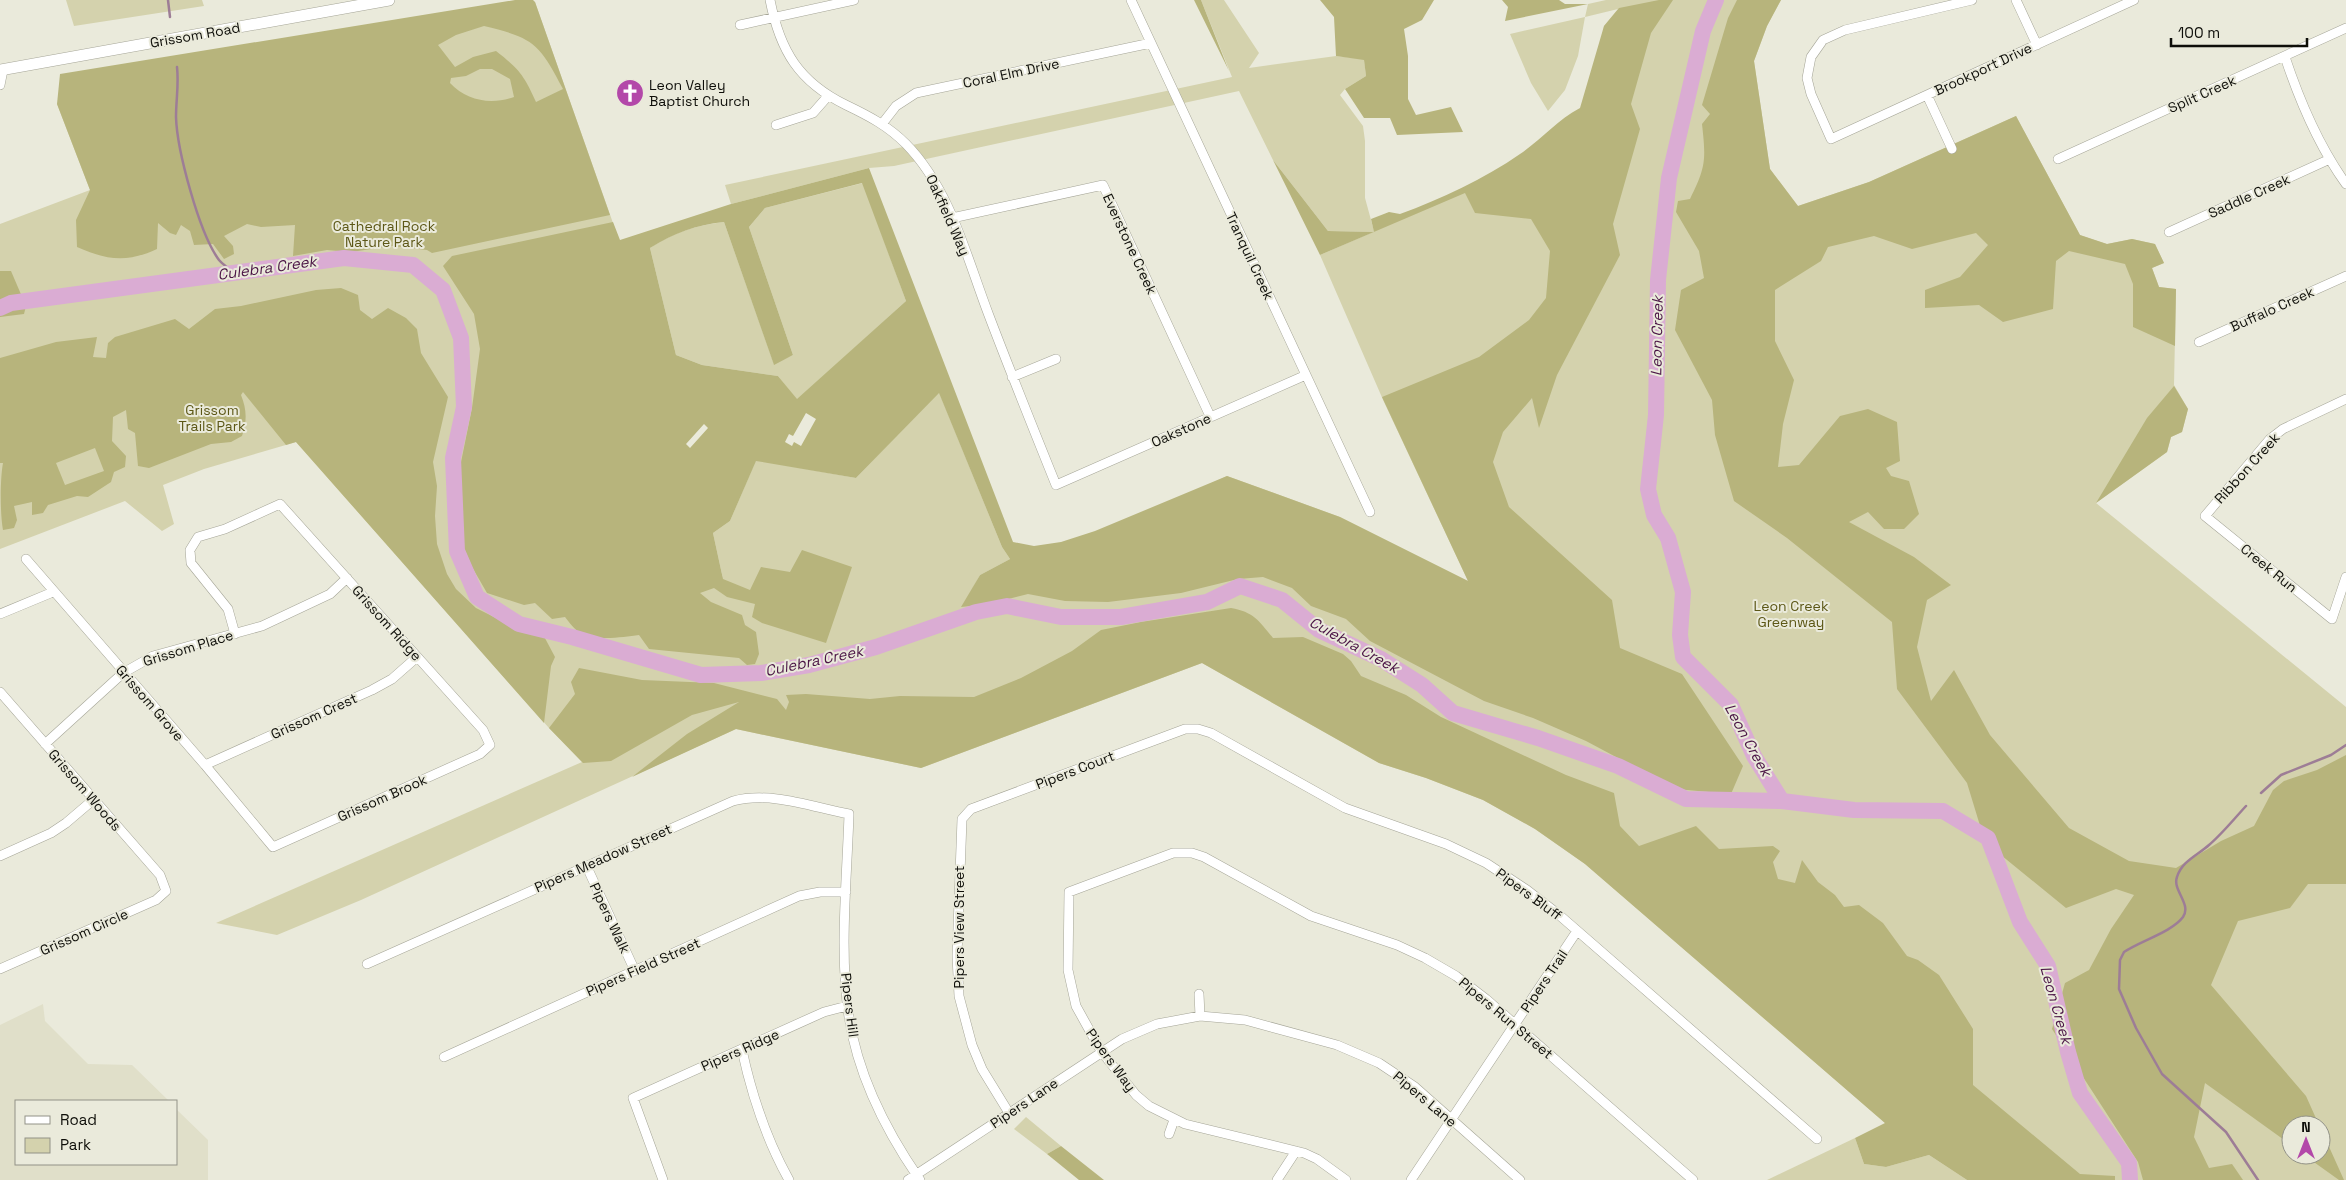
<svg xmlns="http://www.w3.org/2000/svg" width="2346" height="1180" font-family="'Space Grotesk',sans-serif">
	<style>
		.built { fill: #e0dfc9 }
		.green { fill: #d4d2ad; fill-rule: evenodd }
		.forest { fill: #b7b47c; fill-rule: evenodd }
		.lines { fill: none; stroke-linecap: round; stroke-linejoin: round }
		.stream { stroke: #9d7d96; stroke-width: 2.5 }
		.river { stroke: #daacd3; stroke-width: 16 }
		.minor-casing { stroke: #a5a597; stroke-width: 10 }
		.major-casing { stroke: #a5a597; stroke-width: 12 }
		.minor { stroke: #fff; stroke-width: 9 }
		.major { stroke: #fff; stroke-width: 11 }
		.labels { text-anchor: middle; stroke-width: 4; stroke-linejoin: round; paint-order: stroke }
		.street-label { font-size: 14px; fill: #0e0e09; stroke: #eaeadb }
		.poi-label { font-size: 14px; fill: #0e0e09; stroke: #eaeadb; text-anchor: start }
		.park-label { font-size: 14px; fill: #5c5716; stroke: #eaeadb }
		.water-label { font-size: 15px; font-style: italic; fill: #4b1546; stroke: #eaeadb }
	</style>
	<rect width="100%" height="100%" fill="#eaeadb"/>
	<path class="built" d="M43,1004L45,1021L88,1064L132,1065L169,1101H16V1164H176V1109L208,1140V1180H0V1025Z"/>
	<path class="green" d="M66,0H202L204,6L74,26Z
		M1201,0H1224L1259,53L1249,68L1336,56L1364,59L1366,76L1345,89L1340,95L1363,126L1365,141V198L1374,231L1588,139L1604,26L1618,9L1585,17L1578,56L1565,90L1548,111L1531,83L1510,34L1585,17L1588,4L1606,0H1781L1767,26L1754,61L1770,169L1798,206L1869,182L2016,116L2080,235L2107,244L2132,239L2155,244L2164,263L2152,268L2159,287L2176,289L2174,385L2188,409L2182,432L2171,437L2167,452L2096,503L2346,707V1180H1984L1885,1123L1585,864L1535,829L1483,800L1426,778L1379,763L1202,663L921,768L736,729L361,900L277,935L216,923L582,762L549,728L296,442L204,469L163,485L174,524L162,531L125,501L0,549V224L90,190L57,104L535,2L619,240L723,579L713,533L730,521L756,460L856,478L939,392L1002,547L1010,559L980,575L969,595L1227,476L1340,517L1468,581L1384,402L1320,255L1373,232L1328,231L1273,160L1239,91L894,166L869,168L731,204L725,185L1232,77ZM2291,1125H2321V1155H2291Z
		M863,183L906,301L797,400L778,376L702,365L676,355L650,248C675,232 694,226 724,222L774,364L793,355L749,227L765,208Z
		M1026,1117L1061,1146L1047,1154L1014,1129Z
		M1855,1138L1864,1164L1886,1167L1929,1155L1967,1180H1767Z"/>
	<path class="forest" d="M515,0H533L535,2L610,215L432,253L427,250L392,246L351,252L327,250L293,256L295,225L261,227L247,224L224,236L233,246L234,254L224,259L213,244L194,245L190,231L181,225L176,235L170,233L158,223L157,249C127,263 106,260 77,247L76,220L90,190L57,104L60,74ZM484,26C534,38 539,43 563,89L536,102C524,75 519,69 496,51L473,57L455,67L438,45L456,35ZM480,69H492L510,79L514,97C491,105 467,101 450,83L451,78L466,76Z
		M1194,0H1201L1229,71Z
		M1320,0H1434L1422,20L1404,29L1408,56V99L1416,115L1451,107L1463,132L1397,135L1390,118H1364L1345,89L1366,76L1364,60L1336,56L1334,17Z
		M1502,0H1559L1565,4H1588L1505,21L1508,7Z
		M1659,0H1673L1651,33L1631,104L1640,129L1613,224L1620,255L1557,375L1539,428L1532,398L1503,432L1493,462L1509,507L1612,600L1620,648L1682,674L1743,766L1731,794L1676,789L1586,741L1533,718L1484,701L1370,641L1346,619L1311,606L1292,588L1263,577L1238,579L1181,593L1108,602L1065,601L1028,594L989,604L961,607L980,575L1010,559L1002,547L939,393L856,478L756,461L730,521L713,533L723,579L750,590L761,567L790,572L802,550L852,567L826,643L762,623L752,617L755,604L727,597L714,588L700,593L711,602L742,615L745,625L756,632L759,654L755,664L747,665L739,658L649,649L639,635C622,637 595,642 579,632C574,629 569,622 565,617L552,619L535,603L524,605L487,593L472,567L460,539L459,472L472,408L480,349L474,314L443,266L452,256L613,222L620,240L731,204L869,168L1013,542L1034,546L1061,542L1095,531L1227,476L1340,517L1468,581L1382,397L1479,357L1529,320L1546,298L1550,251L1531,219L1475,213L1465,193L1320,255L1273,160L1328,231L1374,232L1371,219L1389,212L1400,214C1441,199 1484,179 1520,154C1541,140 1557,120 1580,108L1604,26L1619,8ZM862,183L906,301L797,399L778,376L702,365L676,355L650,248C674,233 696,225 724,222L774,365L793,355L749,227L765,208ZM806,413L816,419L801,446L794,442L792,446L785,442L789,434L793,436ZM704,424L708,428L690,448L686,444Z
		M1737,0H1781L1767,26L1754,61L1770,169L1798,206L1869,182L2016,116L2080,235L2107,244L2132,239L2155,244L2164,263L2152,268L2159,287L2176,289L2175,346L2133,327V284L2125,264L2069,251L2056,261L2053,309L2003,322L1979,305L1925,308V290L1960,277L1988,245L1976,233L1912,249L1874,236L1828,247L1821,261L1775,290V341L1794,380L1783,424L1778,467L1799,465L1840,416L1868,409L1897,422L1900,461L1886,468L1891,476L1909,481L1919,514L1904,529H1884L1868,512L1849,522L1914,557L1951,585L1927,600L1917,647L1931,701L1954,670L1990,735L2069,828L2129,861L2176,868L2221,841L2254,826L2273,790L2284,781L2317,770L2346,755V884H2308L2290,908L2238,921L2211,985L2306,1096L2319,1125H2291V1145L2205,1083L2194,1137L2209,1168L2232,1164L2243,1180H2143L2138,1162L2052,1029L2065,983L2089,970L2111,929L2134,895L2116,889L2066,908L1985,842L1967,783L1897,689L1892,622L1787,538L1734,501L1715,435L1712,400L1675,330L1681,290L1704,278L1699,251L1676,212L1678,201L1690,199C1706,167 1706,160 1702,124L1710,114L1702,105L1728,18Z
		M0,271H11L26,306L24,314L0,317Z
		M341,288L358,295L360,310L372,319L388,308L406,318L417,329L421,353L448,397L433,462L437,486L435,516L437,544L447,574L456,589L476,608L506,623L520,622L538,625L555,657L551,666L544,723L296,442L286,445L243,392L241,395C247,410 247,421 242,436L231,442L211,444L149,468L138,466L135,433L128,429L126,410L113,417L112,441L126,456L125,467L114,472L111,482L88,497L77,496L48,505L43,513L32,515V502L14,506L17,520L14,528L3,530C0,514 0,479 3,463H0V358L56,342L97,337L93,357L106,358L108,343L115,337L175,319L189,329L215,309L241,306L316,290ZM95,448L104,471L65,485L56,463Z
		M2174,386L2188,409L2182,432L2171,437L2167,452L2096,503L2147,418Z
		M1231,608C1254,612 1259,621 1273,638L1303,637L1343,654L1351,661L1361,676L1406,695L1441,717L1566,775L1614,793L1620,826L1639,846L1696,826L1719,849L1773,846L1780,851L1773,862L1778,879L1795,883L1802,860L1818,882L1835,895L1844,907L1859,905L1883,923L1907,956L1918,960L1939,975L1973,1029V1085L2080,1174L2115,1176V1180H1967L1929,1155L1886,1167L1864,1164L1855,1138L1885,1123L1585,864L1535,829L1483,800L1426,778L1379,763L1202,663L921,768L736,729L632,777L687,734L739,702L692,715L611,761L583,763L549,728L575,694L571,682L579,668L642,680L714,683L777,699L786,710L789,702L786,695L806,694L870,699L900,696L974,697L1021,678L1072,651L1101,630L1141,622Z
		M2321,1129L2344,1180H2339L2304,1155H2321Z
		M1061,1146L1104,1180H1079L1047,1154Z"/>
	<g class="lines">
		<path class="stream" d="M168,0L170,17
			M177,67C179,84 176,100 176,117C177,150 199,233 219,260C223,265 231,270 237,274
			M2261,793L2281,775L2331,755L2346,745
			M2246,806C2234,819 2222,834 2209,845C2198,855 2182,861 2177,877C2172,890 2192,904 2183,917C2172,932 2140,941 2124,952L2120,960L2119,989L2136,1028L2162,1074L2226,1132L2258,1180"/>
		<path class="river" d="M1716,0L1703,31L1669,178L1658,280L1656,415L1648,489L1654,515L1668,538L1683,592L1680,635L1683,657L1731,705L1754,756L1782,801
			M0,308L11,303L344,258L413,265L443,290L461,338L464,407L453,458L457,551L477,597L519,624L572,637L701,675L761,673L809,665L876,647L976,612L1007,606L1061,617H1121L1207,602L1240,586L1282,600L1319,630L1381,659L1422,685L1453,713L1538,738L1618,766L1686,799L1782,801L1854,810L1943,811L1988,838L2020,922L2048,966L2068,1052L2080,1093L2129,1163L2130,1180"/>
		<g class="minor-casing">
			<path id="minor" d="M770,0C780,51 799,82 846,105C869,116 888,126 906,144C950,189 966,255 988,313C1010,371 1033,428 1056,485L1306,375
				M1131,0L1370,512
				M1972,0L1845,30L1823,40L1811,57L1807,78L1811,94L1831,139L2134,0
				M2016,0L2037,45
				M740,25L854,0
				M2285,57C2300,102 2318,145 2346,184
				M0,85L3,70
				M1927,95L1952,149
				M882,124L896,106L916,93L1151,43
				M776,125L813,113L828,96
				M2058,159L2346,28
				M952,218L1103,185L1210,416
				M2169,232L2330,159
				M2199,342L2346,276
				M1012,377L1056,359
				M2346,399L2283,429L2270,439L2205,516L2332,619L2346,577
				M26,559L205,765L273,847L480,754L490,745L483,730L280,504L225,529L198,537L190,550L191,563L228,609L235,634
				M0,614L53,592
				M0,692L160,875L166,891L156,900L0,969
				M45,744L123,673L153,656L262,626L330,594L347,578
				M205,765L372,690L392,679L417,657
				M0,856L51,833L66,823L93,800
				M586,865L635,971
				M367,964L733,801C771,791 812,807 849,814C847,879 839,953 849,1017C858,1076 886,1131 920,1180
				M1199,994L1200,1016
				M742,1050C752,1096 766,1139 789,1180
				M444,1057L799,896L820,892H846
				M1009,1113L982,1069L972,1045L959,996L957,956L962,819L971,809L1185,729H1198L1211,733L1345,808L1446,844L1486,863L1527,890L1558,914L1817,1139
				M1169,1134L1174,1120
				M663,1180L633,1098L824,1012L847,1006
				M908,1180L1122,1039L1157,1024L1200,1016L1245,1020L1337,1045L1379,1063L1415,1087L1520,1180
				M1277,1180L1296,1151
				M1346,1180L1317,1159L1304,1153L1185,1124L1149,1106L1136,1095L1101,1051L1076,1006L1068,970L1069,892L1173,853H1192L1204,857L1311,916L1397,945L1425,958L1456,976L1486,999L1693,1180
				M1411,1180L1577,931"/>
		</g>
		<g class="major-casing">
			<path id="major" d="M0,70L389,0"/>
		</g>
		<use href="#minor" class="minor"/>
		<use href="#major" class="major"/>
	</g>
	<defs>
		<g id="church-disc" transform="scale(1.4375)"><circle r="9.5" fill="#b348a9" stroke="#eaeadb"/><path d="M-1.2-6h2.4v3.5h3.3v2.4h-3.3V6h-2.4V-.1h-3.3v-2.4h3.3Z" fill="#fff"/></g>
	</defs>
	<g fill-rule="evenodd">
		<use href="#church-disc" x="630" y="93"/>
	</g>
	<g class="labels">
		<g class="street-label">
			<text transform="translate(195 35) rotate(-10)" y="5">Grissom Road</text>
			<text transform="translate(1983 69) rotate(-25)" y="5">Brookport Drive</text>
			<text transform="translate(1011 73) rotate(-12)" y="5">Coral Elm Drive</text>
			<text transform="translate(2202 94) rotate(-24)" y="5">Split Creek</text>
			<text transform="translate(2249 196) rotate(-24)" y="5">Saddle Creek</text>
			<text transform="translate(948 215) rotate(66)" y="5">Oakfield Way</text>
			<text transform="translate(1130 244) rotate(65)" y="5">Everstone Creek</text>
			<text transform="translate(1250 256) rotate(65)" y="5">Tranquil Creek</text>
			<text transform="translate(2272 309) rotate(-24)" y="5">Buffalo Creek</text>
			<text transform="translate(1181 430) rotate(-24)" y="5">Oakstone</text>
			<text transform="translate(2247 468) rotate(-48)" y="5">Ribbon Creek</text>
			<text transform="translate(2269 568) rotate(39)" y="5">Creek Run</text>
			<text transform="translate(387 623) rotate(48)" y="5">Grissom Ridge</text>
			<text transform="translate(188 648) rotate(-17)" y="5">Grissom Place</text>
			<text transform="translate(150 703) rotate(49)" y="5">Grissom Grove</text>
			<text transform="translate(314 716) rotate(-24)" y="5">Grissom Crest</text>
			<text transform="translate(1075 770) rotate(-21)" y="5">Pipers Court</text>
			<text transform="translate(85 790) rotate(49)" y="5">Grissom Woods</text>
			<text transform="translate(382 798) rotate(-24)" y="5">Grissom Brook</text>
			<text transform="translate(603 858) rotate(-24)" y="5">Pipers Meadow Street</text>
			<text transform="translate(1529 894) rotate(36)" y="5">Pipers Bluff</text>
			<text transform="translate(610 918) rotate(65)" y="5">Pipers Walk</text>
			<text transform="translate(959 927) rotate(-90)" y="5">Pipers View Street</text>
			<text transform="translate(84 932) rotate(-24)" y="5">Grissom Circle</text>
			<text transform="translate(643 967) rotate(-24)" y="5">Pipers Field Street</text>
			<text transform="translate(1544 981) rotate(-56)" y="5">Pipers Trail</text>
			<text transform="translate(850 1005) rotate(83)" y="5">Pipers Hill</text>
			<text transform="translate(1506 1018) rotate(40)" y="5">Pipers Run Street</text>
			<text transform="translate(740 1050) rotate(-24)" y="5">Pipers Ridge</text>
			<text transform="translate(1111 1060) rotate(54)" y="5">Pipers Way</text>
			<text transform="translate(1425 1099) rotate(40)" y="5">Pipers Lane</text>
			<text transform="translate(1024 1103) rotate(-34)" y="5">Pipers Lane</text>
		</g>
		<g class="poi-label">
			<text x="649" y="90">Leon Valley<tspan x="649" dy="16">Baptist Church</tspan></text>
		</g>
		<g class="park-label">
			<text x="384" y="231">Cathedral Rock<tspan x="384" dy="16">Nature Park</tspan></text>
			<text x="212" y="415">Grissom<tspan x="212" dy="16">Trails Park</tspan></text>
			<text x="1791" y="611">Leon Creek<tspan x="1791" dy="16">Greenway</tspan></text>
		</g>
		<g class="water-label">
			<text transform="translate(267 268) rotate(-8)" y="5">Culebra Creek</text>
			<text transform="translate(1657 336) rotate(-89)" y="5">Leon Creek</text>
			<text transform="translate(1354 645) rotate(29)" y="5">Culebra Creek</text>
			<text transform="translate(814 661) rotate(-12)" y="5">Culebra Creek</text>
			<text transform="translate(1748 740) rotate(61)" y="5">Leon Creek</text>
			<text transform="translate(2056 1005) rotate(74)" y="5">Leon Creek</text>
		</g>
	</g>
	<rect x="15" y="1100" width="162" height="65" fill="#eaeadb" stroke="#929287"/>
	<rect x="25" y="1116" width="25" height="8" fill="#ffffff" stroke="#929287"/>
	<text x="60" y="1125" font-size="15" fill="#0e0e09">Road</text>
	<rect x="25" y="1138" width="25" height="15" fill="#d4d2ad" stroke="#929287"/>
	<text x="60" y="1150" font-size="15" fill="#0e0e09">Park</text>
	<g transform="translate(2306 1140)"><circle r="24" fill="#eaeadb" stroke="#929287"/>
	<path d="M0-4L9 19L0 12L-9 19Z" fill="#b348a9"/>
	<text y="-8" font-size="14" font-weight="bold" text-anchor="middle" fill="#0e0e09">N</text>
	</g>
	<path d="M2171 38v8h136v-8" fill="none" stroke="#0e0e09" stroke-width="2.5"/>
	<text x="2178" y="38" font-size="15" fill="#0e0e09" stroke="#eaeadb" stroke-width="4" paint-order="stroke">100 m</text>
</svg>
